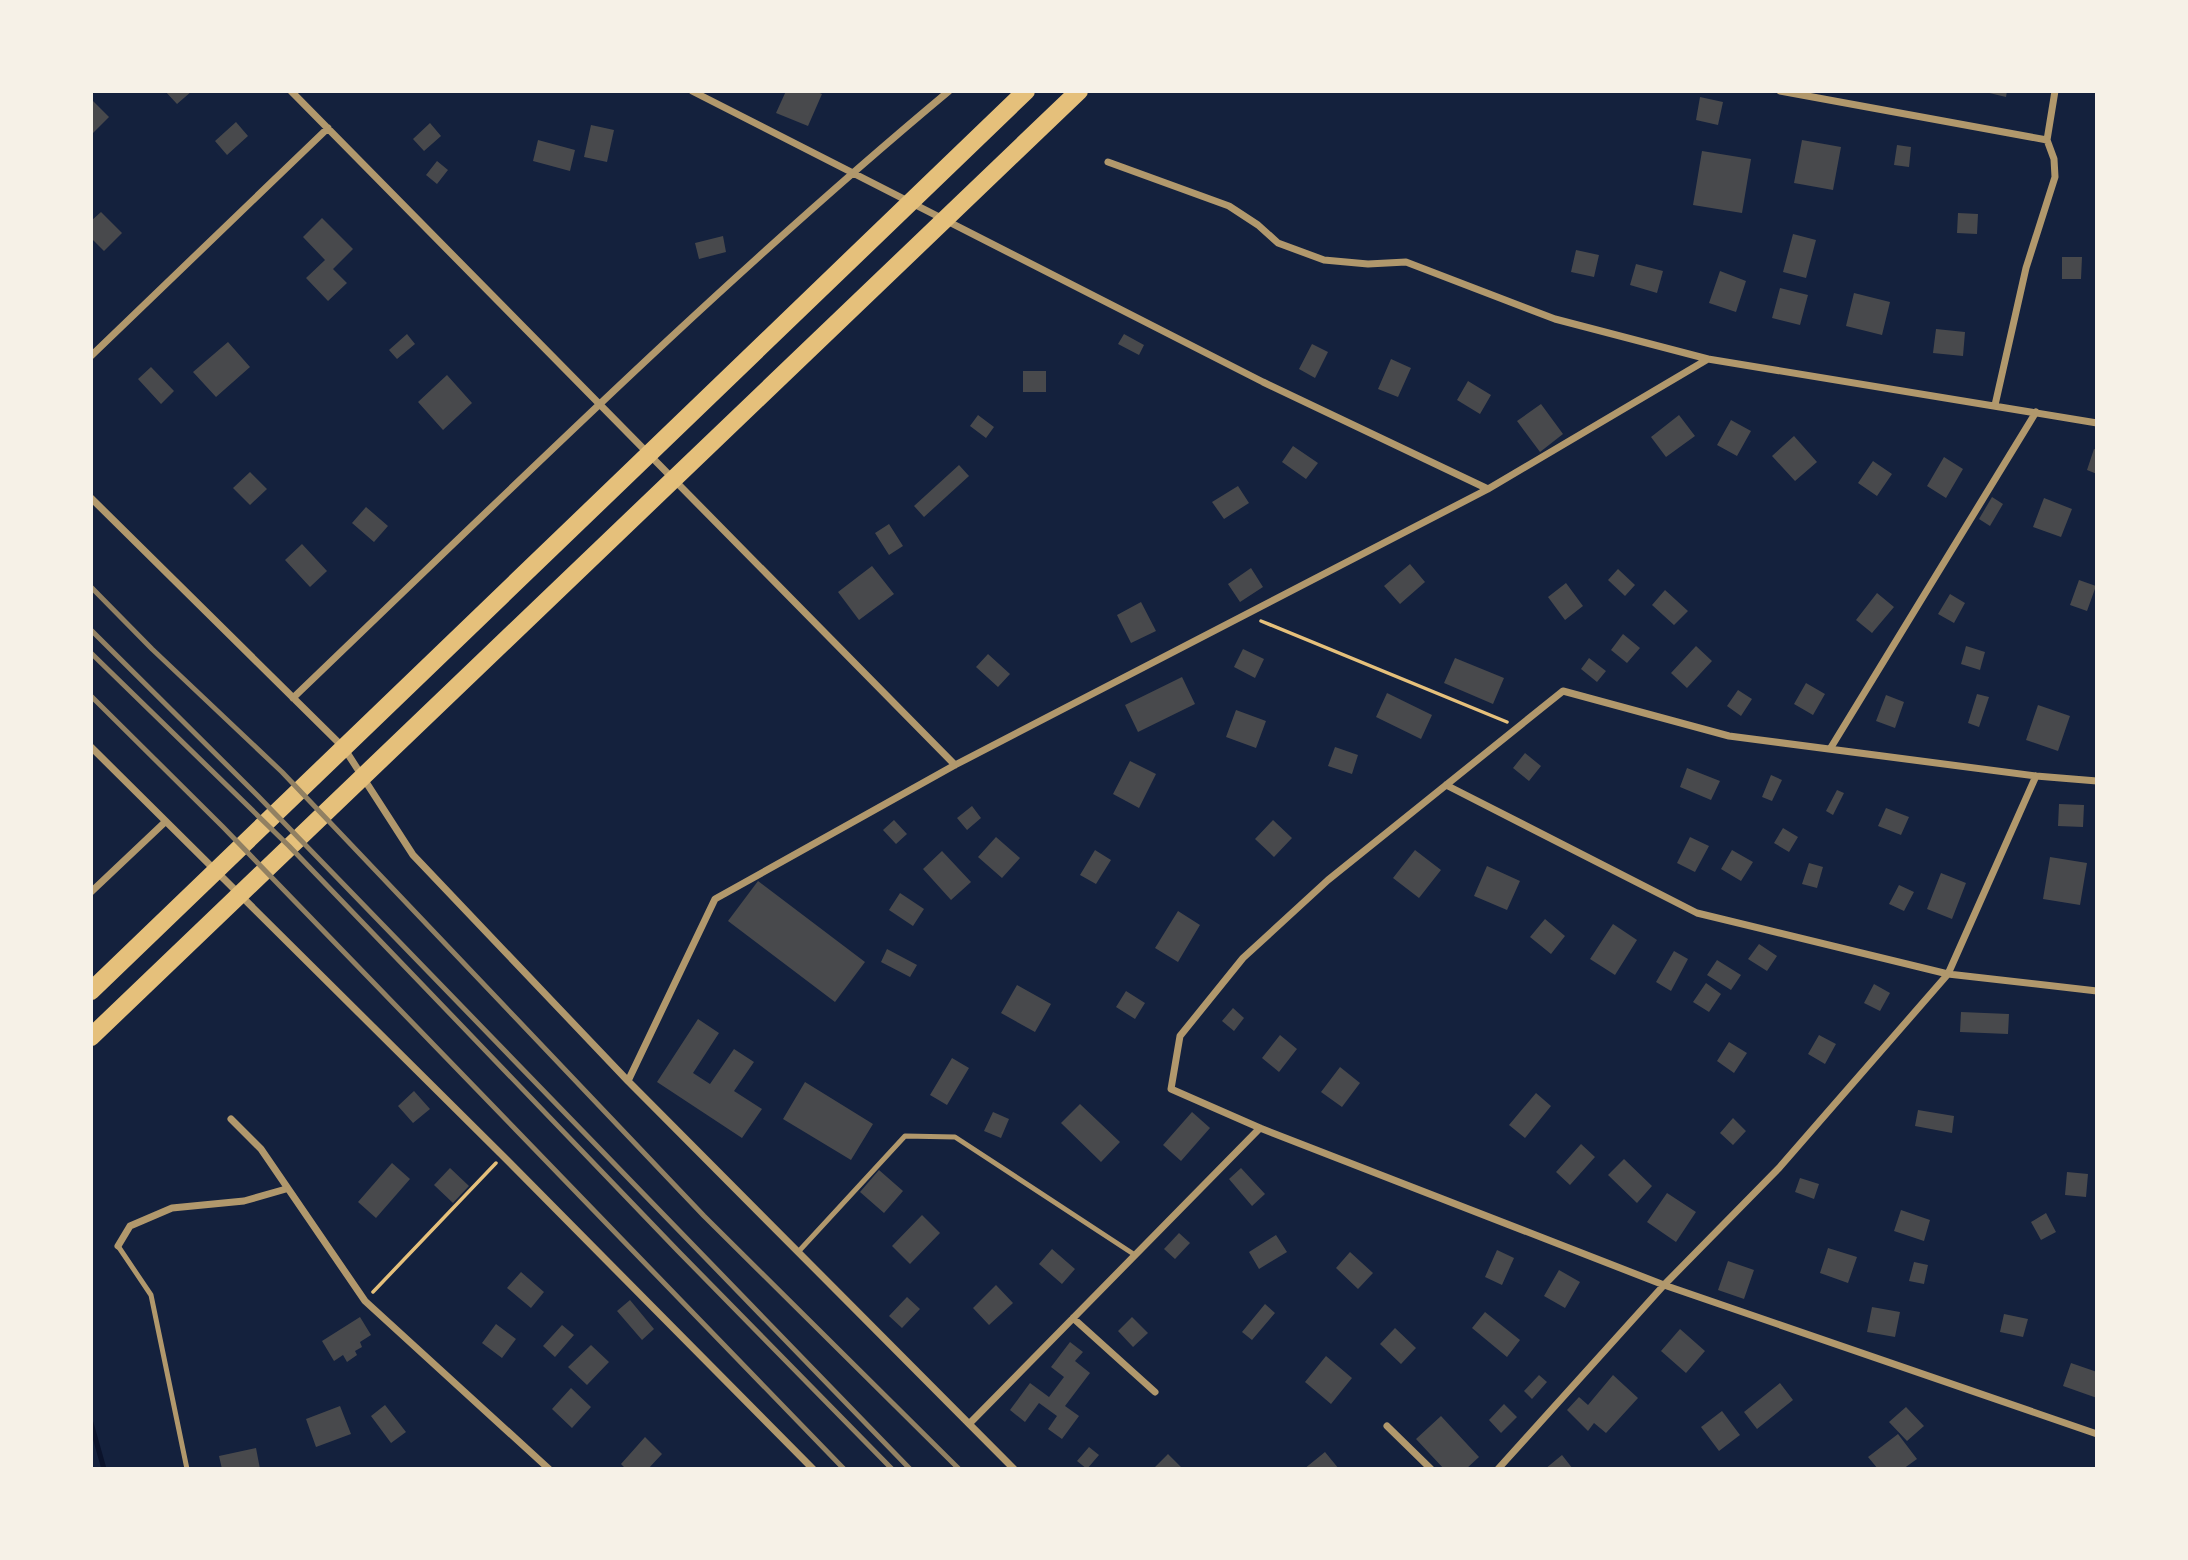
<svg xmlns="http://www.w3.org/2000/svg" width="2188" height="1560" font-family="Georgia,serif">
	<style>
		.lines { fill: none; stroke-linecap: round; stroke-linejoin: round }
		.stream { stroke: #0b132b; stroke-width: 5 }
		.building { fill: #48494c }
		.path { stroke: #e5c07b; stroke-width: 3.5 }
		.service { stroke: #b1986c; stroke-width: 5 }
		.minor { stroke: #b1986c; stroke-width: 7 }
		.primary { stroke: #e5c07b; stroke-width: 18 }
		.rail { stroke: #918062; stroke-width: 5 }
	</style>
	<rect width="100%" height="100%" fill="#14213d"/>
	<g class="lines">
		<path class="stream" d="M91,1423L104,1469"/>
	</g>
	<path class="building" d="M165,91H192L177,104Z
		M786,91H815L822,94L808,126L776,113Z
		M1981,91H2007L2006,97Z
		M1700,97L1723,102L1718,125L1696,120Z
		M91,99L109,117L91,135Z
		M236,122L248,136L227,155L215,141Z
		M430,123L441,136L424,151L413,139Z
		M591,125L614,130L607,162L584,157Z
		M538,140L575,150L570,171L533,161Z
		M1802,140L1841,147L1833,190L1794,183Z
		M1897,145L1911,147L1909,167L1894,165Z
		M1702,151L1751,159L1742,213L1693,205Z
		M437,161L448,170L437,184L426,175Z
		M101,212L122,233L104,251L91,238V221Z
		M1958,213L1978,214L1977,234L1957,233Z
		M322,218L353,249L333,269L347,283L328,301L306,278L325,260L303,237Z
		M1793,234L1816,240L1806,278L1783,272Z
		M723,236L726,252L699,259L695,243Z
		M1576,250L1599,255L1594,277L1571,272Z
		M2062,257H2082L2081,279H2062Z
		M1636,264L1663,271L1657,293L1630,285Z
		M1720,271L1746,281L1736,312L1709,303Z
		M1780,288L1808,295L1800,325L1772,318Z
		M1854,293L1890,302L1882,335L1846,326Z
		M1936,329L1965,332L1963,356L1933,353Z
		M407,334L415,344L397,359L389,350Z
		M1124,334L1144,345L1139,355L1118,344Z
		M228,342L250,367L216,397L193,372Z
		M1312,344L1328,352L1315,378L1299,369Z
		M1391,359L1411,368L1398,397L1378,389Z
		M151,367L174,391L161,404L138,379Z
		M1023,371H1046V392H1023Z
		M447,375L472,403L443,430L418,402Z
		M1468,381L1491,395L1480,414L1457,400Z
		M1541,404L1563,434L1540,452L1517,421Z
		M978,415L994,427L986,438L970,426Z
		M1679,415L1695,436L1666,457L1651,437Z
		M1731,420L1751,431L1737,456L1717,445Z
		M1794,436L1817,462L1795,481L1772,456Z
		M1293,446L1318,463L1306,479L1282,462Z
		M2094,449L2097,450V474L2087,470Z
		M1944,457L1963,469L1946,498L1927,486Z
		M1873,461L1892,474L1877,496L1858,483Z
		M959,465L969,476L924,517L914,506Z
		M250,472L267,489L250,505L233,488Z
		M1238,486L1249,503L1224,519L1212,502Z
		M1992,497L2003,504L1990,526L1979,519Z
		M2044,498L2072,509L2061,537L2033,527Z
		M366,507L388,526L374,542L352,523Z
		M889,524L903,546L889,555L875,533Z
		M302,544L327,571L310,587L285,560Z
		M1410,564L1425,582L1400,604L1384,586Z
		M872,566L894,594L859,620L838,592Z
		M1251,568L1263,587L1240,602L1228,584Z
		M1618,569L1635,585L1625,596L1608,580Z
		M2079,580L2096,586L2087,611L2070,605Z
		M1566,583L1583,606L1565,620L1548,597Z
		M1665,590L1688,611L1674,625L1652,605Z
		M1877,593L1894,607L1872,633L1856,620Z
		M1950,594L1965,603L1954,623L1938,614Z
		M1141,602L1156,631L1131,643L1117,615Z
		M1623,634L1640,648L1627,663L1611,650Z
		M1696,646L1712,661L1687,688L1671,673Z
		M1966,646L1985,652L1980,670L1961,664Z
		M1243,649L1264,659L1255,678L1234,667Z
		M988,654L1010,674L998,687L976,667Z
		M1455,658L1504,678L1493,704L1444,683Z
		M1589,658L1606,671L1597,682L1581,669Z
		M1182,677L1195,704L1138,732L1125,705Z
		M1806,683L1825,694L1813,715L1794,704Z
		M1738,690L1752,699L1741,716L1727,706Z
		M1387,693L1432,715L1421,739L1376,717Z
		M1977,694L1989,697L1979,727L1968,723Z
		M1886,695L1904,702L1895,728L1876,721Z
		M2038,705L2070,716L2058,751L2026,740Z
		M1236,710L1266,721L1256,748L1226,737Z
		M1335,747L1358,755L1352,774L1328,766Z
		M1525,753L1541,766L1529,781L1513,768Z
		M1130,761L1156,774L1139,808L1113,794Z
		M1687,768L1720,781L1711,800L1680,787Z
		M1771,775L1782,780L1772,801L1762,797Z
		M1837,790L1844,793L1833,815L1826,811Z
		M2059,804L2084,805L2083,827L2058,826Z
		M972,806L981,818L967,830L957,818Z
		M1886,808L1909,817L1901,835L1878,826Z
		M894,820L907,834L896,844L883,830Z
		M1273,820L1292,838L1274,857L1255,839Z
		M1783,828L1798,837L1789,852L1774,843Z
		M996,837L1020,858L1002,878L978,857Z
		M1690,837L1709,846L1695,872L1677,863Z
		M1095,850L1111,860L1096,884L1080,875Z
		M1415,850L1441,870L1419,898L1393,878Z
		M1732,850L1753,862L1741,881L1721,869Z
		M942,851L971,882L951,900L923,869Z
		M2050,857L2087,863L2080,905L2043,899Z
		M1809,863L1823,867L1817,888L1802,884Z
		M1487,866L1520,881L1507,910L1474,896Z
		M1941,873L1966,883L1952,919L1927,909Z
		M758,881L865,962L835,1002L728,921Z
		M1899,885L1914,892L1904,911L1889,904Z
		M900,893L924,909L913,926L889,910Z
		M1178,911L1200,925L1178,962L1155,948Z
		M1545,919L1565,936L1551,954L1530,937Z
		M1613,924L1637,940L1615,975L1590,959Z
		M1759,944L1777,956L1767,971L1748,959Z
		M887,949L917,965L910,977L881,962Z
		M1674,951L1688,959L1671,991L1656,982Z
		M1717,960L1741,975L1731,990L1707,975Z
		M1706,983L1721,994L1709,1012L1693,1002Z
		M1874,984L1890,993L1880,1011L1864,1003Z
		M1017,985L1051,1004L1035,1032L1001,1013Z
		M1126,991L1145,1003L1135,1019L1116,1007Z
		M1233,1008L1244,1018L1234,1031L1222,1021Z
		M1961,1012L2009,1014L2008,1034L1960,1032Z
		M698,1019L719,1033L693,1073L710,1084L734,1049L754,1062L734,1091L762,1109L742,1138L657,1082Z
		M1280,1035L1297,1049L1279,1072L1262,1058Z
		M1819,1035L1836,1044L1825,1064L1808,1054Z
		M1729,1042L1747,1053L1734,1073L1717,1061Z
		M952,1058L969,1068L947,1105L930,1095Z
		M1340,1067L1360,1083L1342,1107L1321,1092Z
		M805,1082L873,1124L851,1160L783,1119Z
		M414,1091L430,1109L413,1123L398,1106Z
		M1536,1093L1551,1106L1525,1138L1509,1125Z
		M1080,1104L1120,1142L1101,1162L1061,1123Z
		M1918,1110L1954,1116L1952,1133L1915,1126Z
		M993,1112L1009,1119L1001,1138L984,1131Z
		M1192,1112L1210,1128L1181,1161L1163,1145Z
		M1733,1118L1746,1131L1733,1145L1720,1133Z
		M1581,1144L1595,1157L1570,1185L1556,1172Z
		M1624,1159L1652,1186L1637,1203L1608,1175Z
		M392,1163L410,1179L376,1218L358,1202Z
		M450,1168L469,1186L453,1203L434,1185Z
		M1241,1168L1265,1194L1252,1206L1229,1179Z
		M879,1170L903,1191L884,1213L860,1192Z
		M2067,1172L2088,1174L2086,1197L2065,1195Z
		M1800,1178L1819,1184L1814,1199L1795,1192Z
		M1667,1193L1696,1212L1676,1242L1647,1222Z
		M1901,1210L1930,1220L1924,1241L1894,1231Z
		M2046,1213L2056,1232L2041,1240L2031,1222Z
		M922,1215L940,1233L910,1264L892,1246Z
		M1179,1233L1190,1243L1175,1259L1164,1249Z
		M1276,1235L1287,1252L1259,1269L1249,1252Z
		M1828,1248L1857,1257L1848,1283L1820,1273Z
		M1052,1249L1075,1269L1062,1284L1039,1264Z
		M1497,1250L1514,1258L1502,1285L1485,1277Z
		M1350,1252L1373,1273L1358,1289L1336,1268Z
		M1728,1261L1754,1270L1744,1299L1718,1290Z
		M1914,1262L1928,1265L1924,1284L1909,1281Z
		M1559,1270L1580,1282L1565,1308L1544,1296Z
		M521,1272L544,1292L531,1308L507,1288Z
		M996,1285L1013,1303L989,1325L973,1308Z
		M907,1297L920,1309L902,1328L889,1316Z
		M630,1300L654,1329L642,1340L617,1311Z
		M1265,1304L1275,1313L1252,1340L1242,1332Z
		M1872,1307L1900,1312L1895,1337L1867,1332Z
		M1485,1312L1520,1340L1507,1357L1472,1328Z
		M2004,1314L2028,1319L2023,1337L2000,1332Z
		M360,1317L371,1335L360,1342L362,1347L355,1351L357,1355L347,1362L343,1355L334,1361L322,1341Z
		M1132,1317L1148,1333L1133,1347L1118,1331Z
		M496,1324L516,1339L502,1358L482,1343Z
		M562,1325L574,1335L555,1357L543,1346Z
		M1395,1328L1416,1348L1401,1364L1380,1344Z
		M1680,1329L1705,1351L1686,1373L1661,1351Z
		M1070,1342L1083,1352L1075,1361L1090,1373L1065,1406L1079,1416L1062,1439L1048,1429L1057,1416L1039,1403L1025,1422L1010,1410L1030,1383L1049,1397L1064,1377L1051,1367Z
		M591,1345L609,1362L587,1385L568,1367Z
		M1326,1356L1352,1378L1331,1404L1305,1382Z
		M2071,1363L2097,1372V1398L2063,1386Z
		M1539,1375L1547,1382L1532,1399L1524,1391Z
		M1613,1375L1638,1398L1606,1433L1594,1423L1588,1431L1567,1410L1579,1397L1588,1405Z
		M1780,1383L1793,1400L1757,1429L1744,1412Z
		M571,1388L591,1407L572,1428L552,1409Z
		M1504,1404L1517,1417L1501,1433L1489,1420Z
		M385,1405L406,1432L391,1443L371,1416Z
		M340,1406L351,1434L316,1447L306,1419Z
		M1906,1407L1924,1426L1907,1441L1889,1422Z
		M1722,1411L1740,1435L1719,1451L1701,1427Z
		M1441,1416L1479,1457L1466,1469H1444L1416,1439Z
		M1898,1434L1917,1459L1903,1469H1878L1868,1457Z
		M645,1437L662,1454L648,1469H626L621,1464Z
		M1089,1447L1099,1455L1087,1469L1077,1461Z
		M256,1448L260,1469H222L219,1456Z
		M1325,1452L1339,1469H1304Z
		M1168,1454L1183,1469H1153Z
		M1562,1455L1573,1469H1545Z"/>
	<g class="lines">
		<path class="path" d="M1261,621L1507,722
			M373,1292L496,1163"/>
		<path class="service" d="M118,1246L151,1295L187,1469
			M799,1251L905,1136L955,1137L1135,1255"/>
		<path class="minor" d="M291,91L955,765
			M692,91L1263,382L1488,489L1708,359L2097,423
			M1780,91L2047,140
			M1108,162L1229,206L1258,225L1278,243L1324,260L1368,264L1406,262L1555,319L1708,359
			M91,356L328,128
			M1995,405L2026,268L2055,177L2054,159L2047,140L2055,91
			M91,498L344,748L413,855L628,1081L1014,1469
			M293,698C508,492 720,282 949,91
			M91,747L503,1156L813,1469
			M1830,749L2036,412
			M2097,781L2036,776L1729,736L1563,691L1328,880L1243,958L1180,1036L1171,1089L1260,1128L1664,1285L2097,1434
			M1446,785L1697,913L1948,974L2097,991
			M91,892L165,822
			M628,1081L715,899L955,765L1488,489
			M231,1119L261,1149L365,1301L549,1469
			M118,1246L130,1226L172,1208L244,1201L286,1189
			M1073,1318L1155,1392
			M970,1423L1260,1128
			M1387,1426L1431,1469
			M1498,1469L1664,1285L1779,1168L1948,974L2036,776"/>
		<path class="primary" d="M91,991L1026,91
			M91,1037L1079,91"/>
		<path class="rail" d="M91,587L152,649L282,772L704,1216L959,1469
			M91,630L258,796L910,1469
			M91,653L289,846L678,1251L892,1469
			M91,696L223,827L844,1469"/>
	</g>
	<rect width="2188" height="1560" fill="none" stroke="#f6f1e7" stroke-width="186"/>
</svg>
